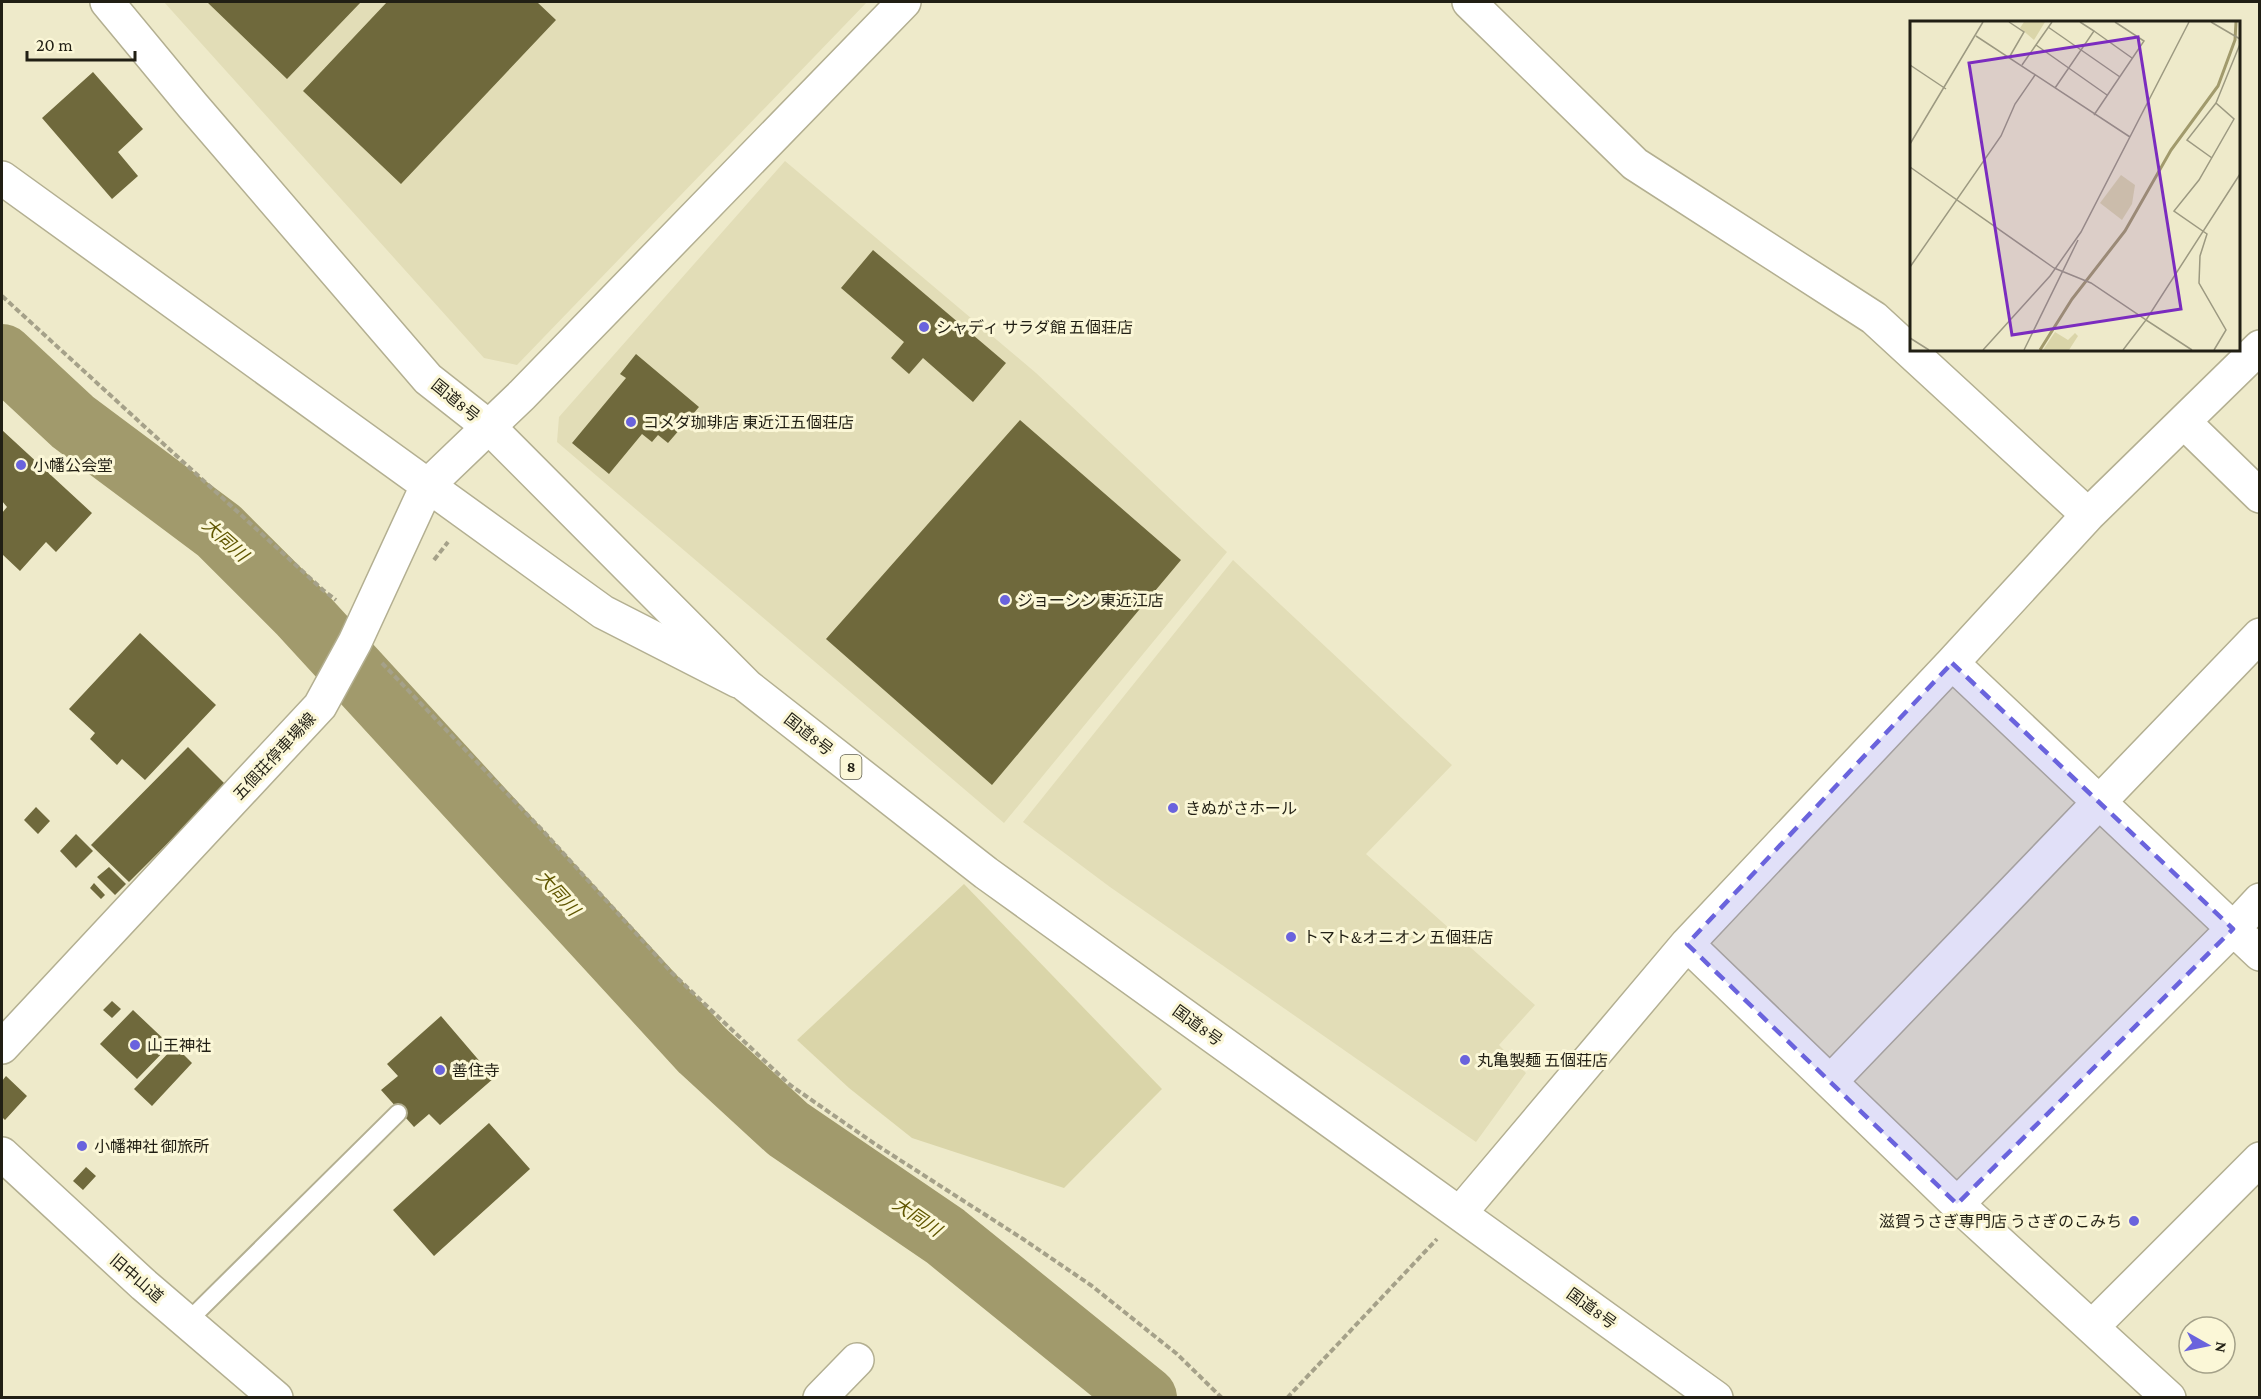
<svg xmlns="http://www.w3.org/2000/svg" width="2261" height="1399" font-family="'Crimson Pro','Noto Sans JP',serif">
	<style>
		.built { fill: #e2ddb7 }
		.green { fill: #dad5a9 }
		.lines { fill: none; stroke-linecap: round; stroke-linejoin: round }
		.river { stroke: #a19a6c; stroke-width: 64 }
		.building { fill: #6f693c }
		.lane-casing { stroke: #b3af91; stroke-width: 20 }
		.street-casing { stroke: #b3af91; stroke-width: 36 }
		.secondary-casing { stroke: #b3af91; stroke-width: 36 }
		.highway-casing { stroke: #b3af91; stroke-width: 36 }
		.path { stroke: #a5a189; stroke-width: 4; stroke-dasharray: 6 3; stroke-linecap: butt }
		.lane { stroke: #fff; stroke-width: 16 }
		.street { stroke: #fff; stroke-width: 33 }
		.secondary { stroke: #fff; stroke-width: 33 }
		.highway { stroke: #fff; stroke-width: 33 }
		.marked { fill: #6a63dd; fill-opacity: 0.2; stroke: #6a63dd; stroke-width: 4.5; stroke-dasharray: 12 8; stroke-linejoin: round }
		.poi-dot { fill: #6a63dd; stroke: #fbf7d7; stroke-width: 2 }
		.labels { text-anchor: middle; stroke-width: 6; stroke-linejoin: round; paint-order: stroke }
		.shield { fill: #fbf7d7; stroke: #62604e; stroke-width: 1.5 }
		.shield-label { font-size: 15px; font-weight: bold; fill: #211f14 }
		.poi-label { font-size: 16px; fill: #211f14; stroke: #fbf7d7; text-anchor: start }
		.street-label { font-size: 16px; fill: #211f14; stroke: #fbf7d7 }
		.water-label { font-size: 18px; font-style: italic; fill: #605600; stroke: #fbf7d7 }
		.inset-river { fill: none; stroke: #a19a6c; stroke-width: 3 }
		.inset-road { fill: none; stroke: #9c9981; stroke-width: 1.5 }
		.view { fill: #7b2cbf; fill-opacity: 0.15; stroke: #7b2cbf; stroke-width: 3 }
		.inset-edge { fill: none; stroke: #211f14; stroke-width: 3 }
	</style>
	<rect width="100%" height="100%" fill="#eeeaca"/>
	<path class="built" d="M164,2H867L517,365L484,358Z
		M785,161L1036,373L1227,552L1004,823L557,442L559,417Z
		M1233,560L1452,765L1366,854L1535,1005L1499,1045L1526,1073L1476,1142L1110,887L1023,822Z"/>
	<path class="green" d="M964,884L1162,1089L1064,1188L912,1138L849,1088L797,1040Z"/>
	<g class="lines">
		<path class="river" d="M2,356L73,422L219,531L300,612L702,1050L788,1129L945,1236L1145,1398"/>
	</g>
	<path class="building" d="M207,2H361L287,79Z
		M387,2H537L556,20L401,184L303,91Z
		M93,72L143,129L118,152L138,176L112,199L42,118Z
		M873,250L1006,363L973,402L923,358L909,374L891,358L904,342L841,288Z
		M636,354L699,407L668,443L658,435L652,442L642,434L609,474L572,443L626,378L620,374Z
		M1020,420L1181,560L992,785L826,639Z
		M2,430L92,513L56,552L46,542L20,571L2,554V513L7,507L2,501Z
		M140,633L216,705L145,780L122,759L117,765L90,739L95,733L69,709Z
		M188,747L226,785L129,882L91,845Z
		M36,807L50,821L38,834L24,820Z
		M76,834L93,851L76,868L60,851Z
		M109,867L126,884L115,895L97,877Z
		M94,883L105,895L101,899L90,888Z
		M112,1001L121,1009L112,1018L103,1010Z
		M133,1010L170,1045L137,1079L100,1044Z
		M441,1016L494,1078L440,1125L429,1114L414,1127L381,1090L398,1076L387,1064Z
		M175,1046L192,1063L152,1106L134,1089Z
		M6,1076L27,1096L5,1120L2,1117V1081Z
		M489,1123L530,1169L434,1256L393,1210Z
		M86,1167L96,1176L83,1190L73,1181Z"/>
	<g class="lines">
		<g class="lane-casing">
			<path id="lane" d="M187,1322L398,1113"/>
		</g>
		<g class="street-casing">
			<path id="street" d="M1469,2L1635,164L1874,318L2088,515
				M2185,423L2260,496
				M1952,663L2260,954
				M1687,944L1957,1204L2169,1398
				M1831,1081L2260,635
				M2,1154L144,1285L276,1398
				M1957,1204L2233,929L2260,900
				M1460,1213L1687,944L1952,663L2088,515L2260,347
				M2093,1326L2260,1159
				M820,1398L857,1360"/>
		</g>
		<g class="secondary-casing">
			<path id="secondary" d="M2,178L603,612L738,681
				M2,1047L320,706L355,642L427,486L522,395L904,2"/>
		</g>
		<g class="highway-casing">
			<path id="highway" d="M107,2L193,106L428,379L489,427L747,686L986,873L1716,1398"/>
		</g>
		<path class="path" d="M2,296L323,590L336,600
			M434,560L448,542
			M382,663L544,832L671,972L790,1085L875,1144L1023,1239L1092,1286L1177,1354L1222,1398
			M1287,1398L1437,1239"/>
		<use href="#lane" class="lane"/>
		<use href="#street" class="street"/>
		<use href="#secondary" class="secondary"/>
		<use href="#highway" class="highway"/>
	</g>
	<path class="marked" d="M1952,663L2233,929L1957,1204L1687,944Z"/>
	<g class="poi-dot">
		<circle cx="924" cy="327" r="6"/>
		<circle cx="631" cy="422" r="6"/>
		<circle cx="21" cy="465" r="6"/>
		<circle cx="1005" cy="600" r="6"/>
		<circle cx="1173" cy="808" r="6"/>
		<circle cx="1291" cy="937" r="6"/>
		<circle cx="135" cy="1045" r="6"/>
		<circle cx="1465" cy="1060" r="6"/>
		<circle cx="440" cy="1070" r="6"/>
		<circle cx="82" cy="1146" r="6"/>
		<circle cx="2134" cy="1221" r="6"/>
	</g>
	<g class="labels">
		<rect class="shield" x="840.5" y="755" width="21" height="24" rx="4.5"/>
		<g class="shield-label">
			<text x="851" y="772">8</text>
		</g>
		<g class="poi-label">
			<text x="936" y="333">シャディ サラダ館 五個荘店</text>
			<text x="643" y="428">コメダ珈琲店 東近江五個荘店</text>
			<text x="33" y="471">小幡公会堂</text>
			<text x="1017" y="606">ジョーシン 東近江店</text>
			<text x="1185" y="814">きぬがさホール</text>
			<text x="1303" y="943">トマト&amp;オニオン 五個荘店</text>
			<text x="147" y="1051">山王神社</text>
			<text x="1477" y="1066">丸亀製麺 五個荘店</text>
			<text x="452" y="1076">善住寺</text>
			<text x="94" y="1152">小幡神社 御旅所</text>
			<text x="2122" y="1227" text-anchor="end">滋賀うさぎ専門店 うさぎのこみち</text>
		</g>
		<g class="street-label">
			<text transform="translate(456 400) rotate(39)" y="6">国道8号</text>
			<text transform="translate(809 734) rotate(38)" y="6">国道8号</text>
			<text transform="translate(274 756) rotate(-47)" y="6">五個荘停車場線</text>
			<text transform="translate(1198 1025) rotate(36)" y="6">国道8号</text>
			<text transform="translate(137 1278) rotate(41)" y="6">旧中山道</text>
			<text transform="translate(1592 1308) rotate(36)" y="6">国道8号</text>
		</g>
		<g class="water-label">
			<text transform="translate(225 540) rotate(42)" y="6">大同川</text>
			<text transform="translate(558 893) rotate(48)" y="6">大同川</text>
			<text transform="translate(917 1217) rotate(34)" y="6">大同川</text>
		</g>
	</g>
	<g transform="translate(1910 21)">
		<rect width="330" height="330" fill="#eeeaca"/>
		<path d="M114,1H135L124,19L110,7ZM211,154L225,164L222,183L212,199L190,182ZM145,311L158,319L165,312L168,315L159,329H133Z" fill="#dad5a9"/>
		<path class="inset-river" d="M130,329L162,278L215,210L261,129L308,65L325,19L326,1"/>
		<path class="inset-road" d="M99,1L114,11L100,35M301,1L330,18M138,6L210,56M184,10L222,37M66,15L220,116M126,24L197,74M0,44L36,68M112,44L142,1M145,67L184,10L170,1M184,94L234,20L205,1M0,123L73,1M302,137L277,119L306,82M0,146L144,247M0,246L91,115L105,83L125,54M144,247L181,262L236,299L213,329M0,317L19,329M73,329L140,255L171,211L279,1M114,329L168,219M282,329L236,299L330,153M304,329L316,309L289,262L290,235L297,213L264,190L289,159L324,98L306,82L330,23"/>
		<path class="view" d="M228,16L271,288L102,314L59,42Z"/>
		<rect width="330" height="330" class="inset-edge"/>
	</g>
	<rect width="2261" height="1399" fill="none" stroke="#211f14" stroke-width="6"/>
	<g transform="translate(2207 1345) rotate(99)"><circle r="28" fill="#fbf7d7" stroke="#a4a189" stroke-width="1.5"/>
	<path d="M0-4.5L10 22L0 15L-10 22Z" fill="#6a63dd"/>
	<text y="-9" font-size="16" font-weight="bold" text-anchor="middle" fill="#211f14">N</text>
	</g>
	<path d="M27 51v9h108v-9" fill="none" stroke="#211f14" stroke-width="3"/>
	<text x="36" y="51" font-size="18" fill="#211f14" stroke="#fbf7d7" stroke-width="4.5" paint-order="stroke">20 m</text>
</svg>
